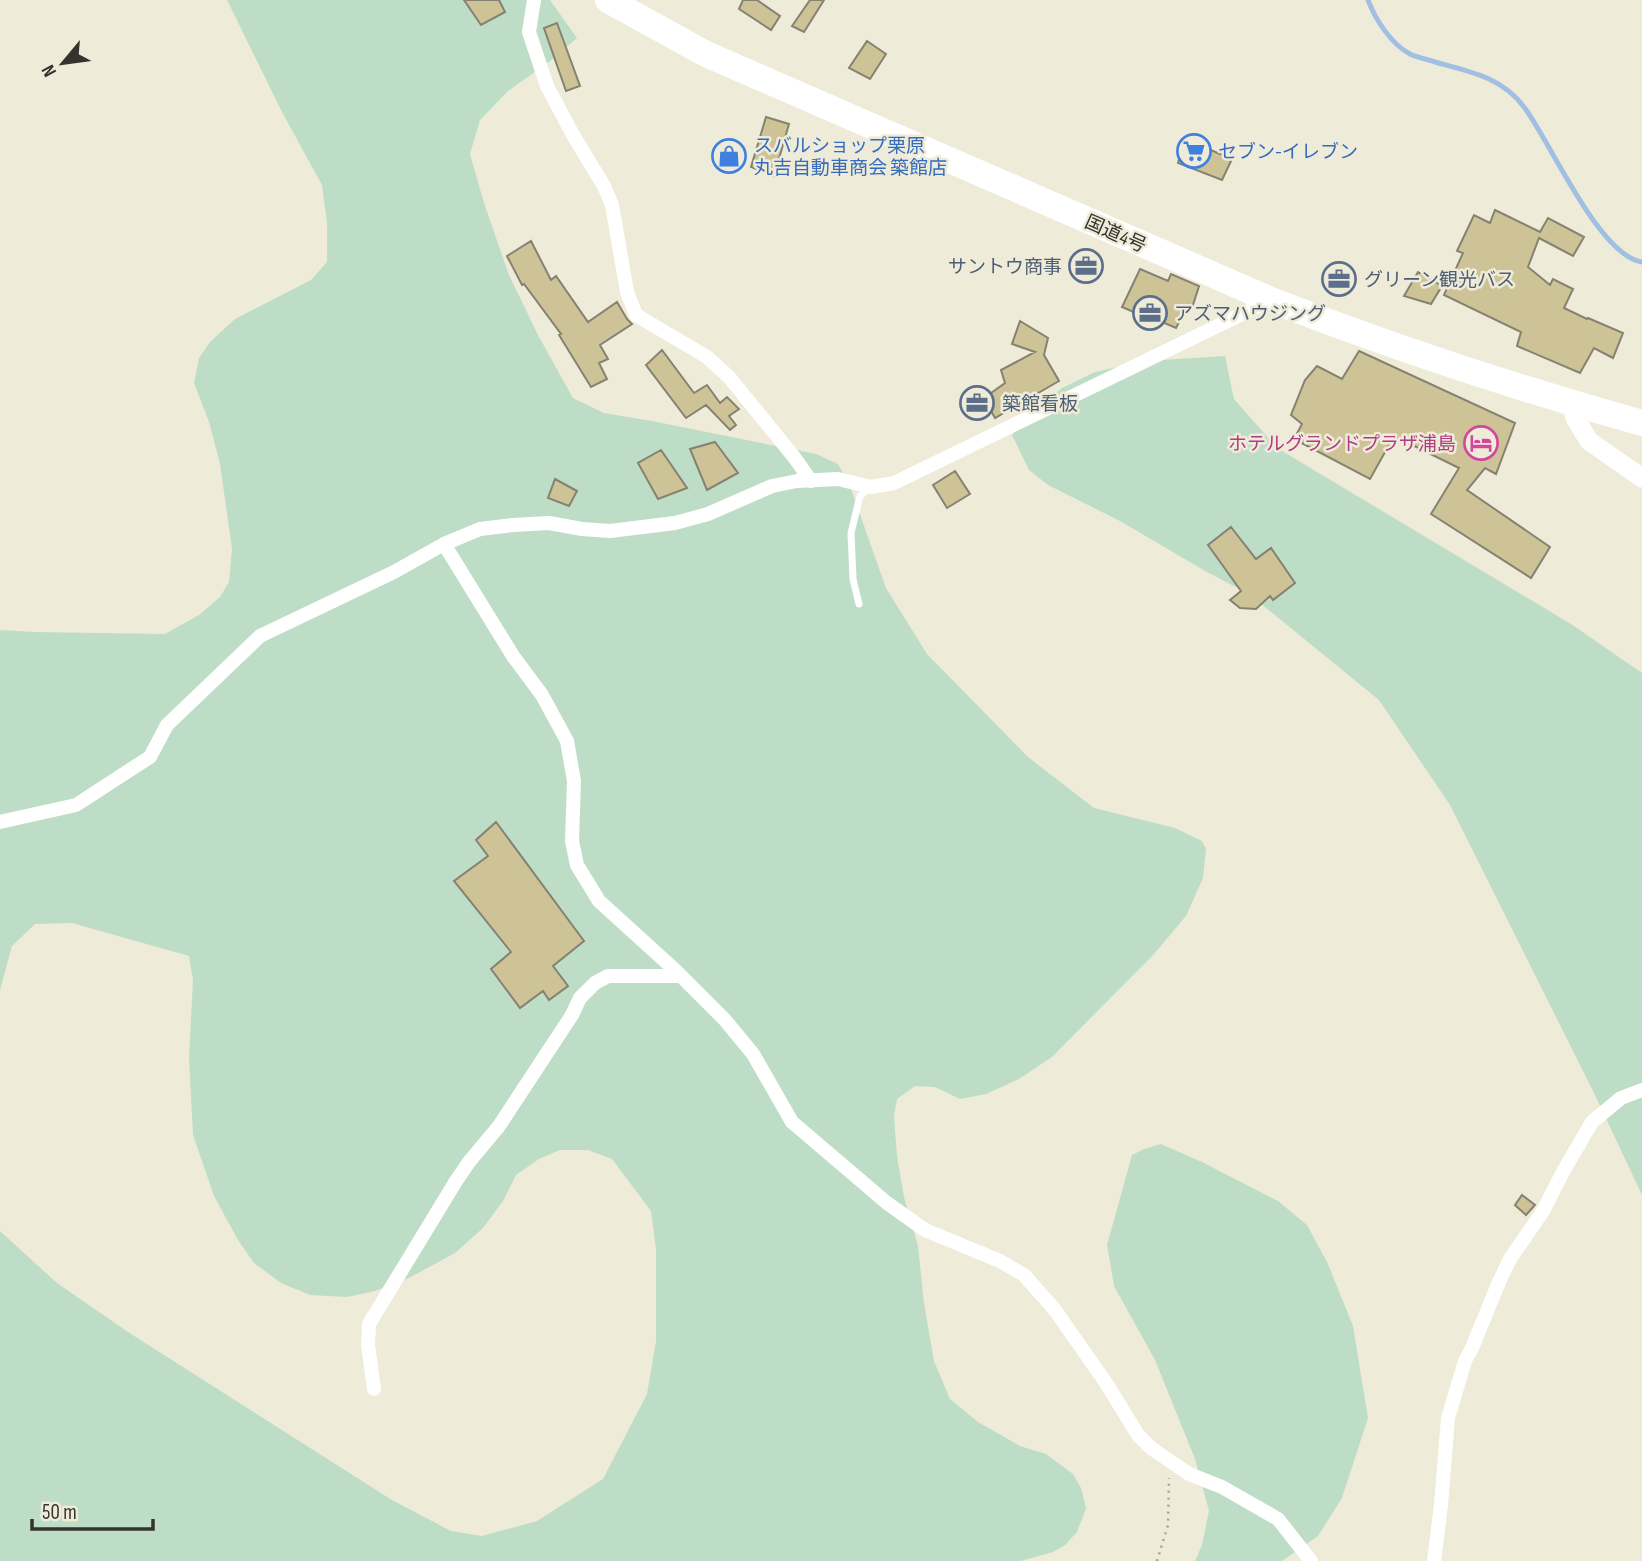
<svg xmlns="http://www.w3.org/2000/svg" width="1642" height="1561" font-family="'Sofia Sans Condensed','Noto Sans JP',sans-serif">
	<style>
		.green { fill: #beddc7 }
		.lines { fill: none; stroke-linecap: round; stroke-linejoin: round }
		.stream { stroke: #a1bfe2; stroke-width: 5 }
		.building { fill: #cdc397; stroke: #858272; stroke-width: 2 }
		.path { stroke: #a8a497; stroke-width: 2.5; stroke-dasharray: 2 5; stroke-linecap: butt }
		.lane { stroke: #fff; stroke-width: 7 }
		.street { stroke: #fff; stroke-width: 14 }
		.secondary { stroke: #fff; stroke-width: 19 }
		.highway { stroke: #fff; stroke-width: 26 }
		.labels { text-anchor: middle; stroke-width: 5; stroke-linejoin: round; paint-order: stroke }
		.shop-label { font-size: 19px; fill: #366cbe; stroke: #efebd9; text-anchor: start }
		.street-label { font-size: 19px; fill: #35332d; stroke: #efebd9 }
		.service-label { font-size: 19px; fill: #4e5e75; stroke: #efebd9; text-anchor: start }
		.hotel-label { font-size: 19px; fill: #b23c85; stroke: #efebd9; text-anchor: end }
	</style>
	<rect width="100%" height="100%" fill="#efebd9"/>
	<path class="green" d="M227,0H550L577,38L549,62L508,91L480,120L470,154L484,203L509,275L538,335L573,398L604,413L652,421L816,454L838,464L850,486L886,588L927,654L1028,757L1094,808L1175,828L1202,841L1206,849L1203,878L1186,916L1155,953L1052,1057L1019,1079L986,1094L960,1099L935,1087L915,1086L897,1099L894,1116L897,1156L904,1197L918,1246L924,1303L934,1361L950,1399L978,1422L1020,1446L1046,1454L1073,1474L1081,1488L1086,1508L1077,1532L1065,1545L1053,1552L1021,1561H0V1231L57,1283L128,1332L392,1500L451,1531L482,1536L537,1521L603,1479L647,1394L656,1341V1249L651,1211L612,1159L588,1150H560L539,1159L516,1175L503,1201L483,1228L455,1253L411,1277L375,1291L347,1297L310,1295L281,1283L254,1263L238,1240L214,1196L193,1135L189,1058L193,980L189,956L72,923L35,924L12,946L0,990V630L35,632L165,634L199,615L220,597L229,582L232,549L220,464L209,422L194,383L199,358L210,342L235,319L311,280L327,262V223L322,185L282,112Z
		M1225,356L1234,399L1277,448L1571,624L1642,673V1195L1594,1093L1450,805L1379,700L1249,594L1205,571L1120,521L1048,485L1029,470L1012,435L1029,414L1062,388L1095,372L1144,361Z
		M1161,1144L1202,1162L1278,1201L1307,1225L1328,1264L1353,1326L1368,1418L1342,1498L1318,1536L1282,1561H1195L1202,1545L1209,1511L1195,1459L1155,1360L1114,1286L1107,1245L1132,1155L1144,1149Z"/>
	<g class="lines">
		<path class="stream" d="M1368,0C1375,19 1391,44 1410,54C1418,58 1427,59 1435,62C1468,71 1502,77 1524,107C1550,141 1599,256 1642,262"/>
	</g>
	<path class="building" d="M464,0H499L505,12L481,25Z
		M743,0H757L780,16L771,30L739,9Z
		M810,0H824L804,32L792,26Z
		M557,23L580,86L566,91L544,28Z
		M867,41L886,54L870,79L849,68Z
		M766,117L789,124L774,176L751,167Z
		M1185,139L1232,159L1222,180L1178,163Z
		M1495,210L1540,232L1548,218L1584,237L1573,256L1539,238L1528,267L1550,285L1553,279L1573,289L1564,308L1587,319L1588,318L1623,333L1613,358L1594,348L1580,373L1517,346L1521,332L1444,295L1463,253L1457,251L1474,215L1490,223Z
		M531,241L551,280L556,276L588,322L617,302L627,319L632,324L600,345L608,359L599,363L607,379L591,387L559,335L561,334L524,284L522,285L507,256Z
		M1140,269L1168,281L1171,274L1199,286L1192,308L1188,305L1176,328L1139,312L1138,314L1122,307Z
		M1418,272L1442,286L1431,304L1404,296Z
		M1020,321L1048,338L1044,355L1059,381L995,418L984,398L1005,383L1001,370L1035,352L1012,344Z
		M662,350L694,393L707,385L720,403L727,397L739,409L729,416L736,425L730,430L706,405L686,418L646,365Z
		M1359,351L1515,423L1496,474L1485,468L1467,490L1550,547L1531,578L1431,514L1459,468L1394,436L1370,479L1294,439L1302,424L1291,415L1305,380L1317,366L1342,379Z
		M715,442L738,473L707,490L690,449Z
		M661,450L687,488L658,499L638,463Z
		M955,471L970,494L947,508L933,485Z
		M555,479L577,491L569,506L548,498Z
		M1231,527L1256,559L1271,548L1295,583L1273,600L1270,596L1256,609L1240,608L1230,600L1241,591L1208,545Z
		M496,822L584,941L553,966L568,986L549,1000L543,991L520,1008L491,969L511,952L454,881L488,856L476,840Z
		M1522,1195L1535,1205L1526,1215L1515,1205Z"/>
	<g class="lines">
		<path class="path" d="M1157,1561L1168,1525L1169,1478"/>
		<path class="lane" d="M859,604L853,579L851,533L860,496L870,488"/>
		<path class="street" d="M534,0L529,32L547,86L573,135L604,186L612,205L627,292L636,315L707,357L729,377L794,457L811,481
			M444,544L513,656L542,695L567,741L574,781L572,841L577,865L599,901L675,970L725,1020L753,1054L792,1122L887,1203L925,1230L1000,1261L1024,1275L1055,1310L1106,1383L1138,1435L1151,1448L1189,1474L1222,1487L1278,1519L1311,1561
			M0,822L76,805L150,757L167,725L260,636L394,572L444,544L480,529L513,525L549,523L582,529L610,531L675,523L708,514L772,486L797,481L838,479L871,487L894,483L1271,300
			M374,1389L368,1345L369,1324L456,1181L469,1162L499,1126L572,1015L580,998L595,983L608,976H681
			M1434,1561L1441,1505L1448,1418L1465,1361L1472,1348L1499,1282L1510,1259L1543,1211L1564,1170L1592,1122L1621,1098L1642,1090"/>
		<path class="secondary" d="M1571,403L1575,418L1589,441L1642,478"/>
		<path class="highway" d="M608,0L706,54L1271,300C1392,347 1517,388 1642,423"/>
	</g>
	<defs>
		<g id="supermarket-ring" transform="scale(1.75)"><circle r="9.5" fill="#efebd9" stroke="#3f7fe0" stroke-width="1.5"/><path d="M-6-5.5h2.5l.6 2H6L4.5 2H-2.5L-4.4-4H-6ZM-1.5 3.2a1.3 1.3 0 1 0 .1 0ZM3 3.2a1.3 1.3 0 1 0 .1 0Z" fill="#3f7fe0"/></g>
		<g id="shop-ring" transform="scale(1.75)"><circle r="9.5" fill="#efebd9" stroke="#3f7fe0" stroke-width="1.5"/><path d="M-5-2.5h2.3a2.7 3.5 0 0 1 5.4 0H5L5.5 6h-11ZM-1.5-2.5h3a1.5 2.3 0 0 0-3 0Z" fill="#3f7fe0"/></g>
		<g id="office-ring" transform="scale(1.75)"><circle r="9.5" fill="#efebd9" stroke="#5c6f8a" stroke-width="1.5"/><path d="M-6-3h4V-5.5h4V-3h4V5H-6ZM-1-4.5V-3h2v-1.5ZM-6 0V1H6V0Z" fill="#5c6f8a"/></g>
		<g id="hotel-ring" transform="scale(1.75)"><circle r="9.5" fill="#efebd9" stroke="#d1479c" stroke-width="1.5"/><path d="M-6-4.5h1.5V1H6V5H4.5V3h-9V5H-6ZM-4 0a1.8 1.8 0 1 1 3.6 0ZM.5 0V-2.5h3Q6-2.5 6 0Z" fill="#d1479c"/></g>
	</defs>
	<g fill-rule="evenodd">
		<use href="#supermarket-ring" x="1194" y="151"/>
		<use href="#shop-ring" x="729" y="156"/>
		<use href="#office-ring" x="1086" y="266"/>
		<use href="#office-ring" x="1339" y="279"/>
		<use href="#office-ring" x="1150" y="313"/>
		<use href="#office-ring" x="977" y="403"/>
		<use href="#hotel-ring" x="1481" y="443"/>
	</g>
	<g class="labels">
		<g class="shop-label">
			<text x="754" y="152">スバルショップ栗原<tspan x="754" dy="22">丸吉自動車商会 築館店</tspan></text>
			<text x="1218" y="158">セブン-イレブン</text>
		</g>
		<g class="street-label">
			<text transform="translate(1116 233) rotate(24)" y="7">国道4号</text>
		</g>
		<g class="service-label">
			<text x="1062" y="273" text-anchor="end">サントウ商事</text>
			<text x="1364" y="286">グリーン観光バス</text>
			<text x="1174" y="320">アズマハウジング</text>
			<text x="1002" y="410">築館看板</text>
		</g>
		<g class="hotel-label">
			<text x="1456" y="450">ホテルグランドプラザ浦島</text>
		</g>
	</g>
	<g transform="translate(63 63) rotate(241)" stroke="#efebd9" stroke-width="5" paint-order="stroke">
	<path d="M0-5L12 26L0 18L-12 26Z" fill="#35332d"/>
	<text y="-10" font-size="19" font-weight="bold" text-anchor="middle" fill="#35332d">N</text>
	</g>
	<path d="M32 1519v10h121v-10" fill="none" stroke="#35332d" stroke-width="3.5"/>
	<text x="42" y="1519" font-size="21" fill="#35332d" stroke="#efebd9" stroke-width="5" paint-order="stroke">50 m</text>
</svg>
